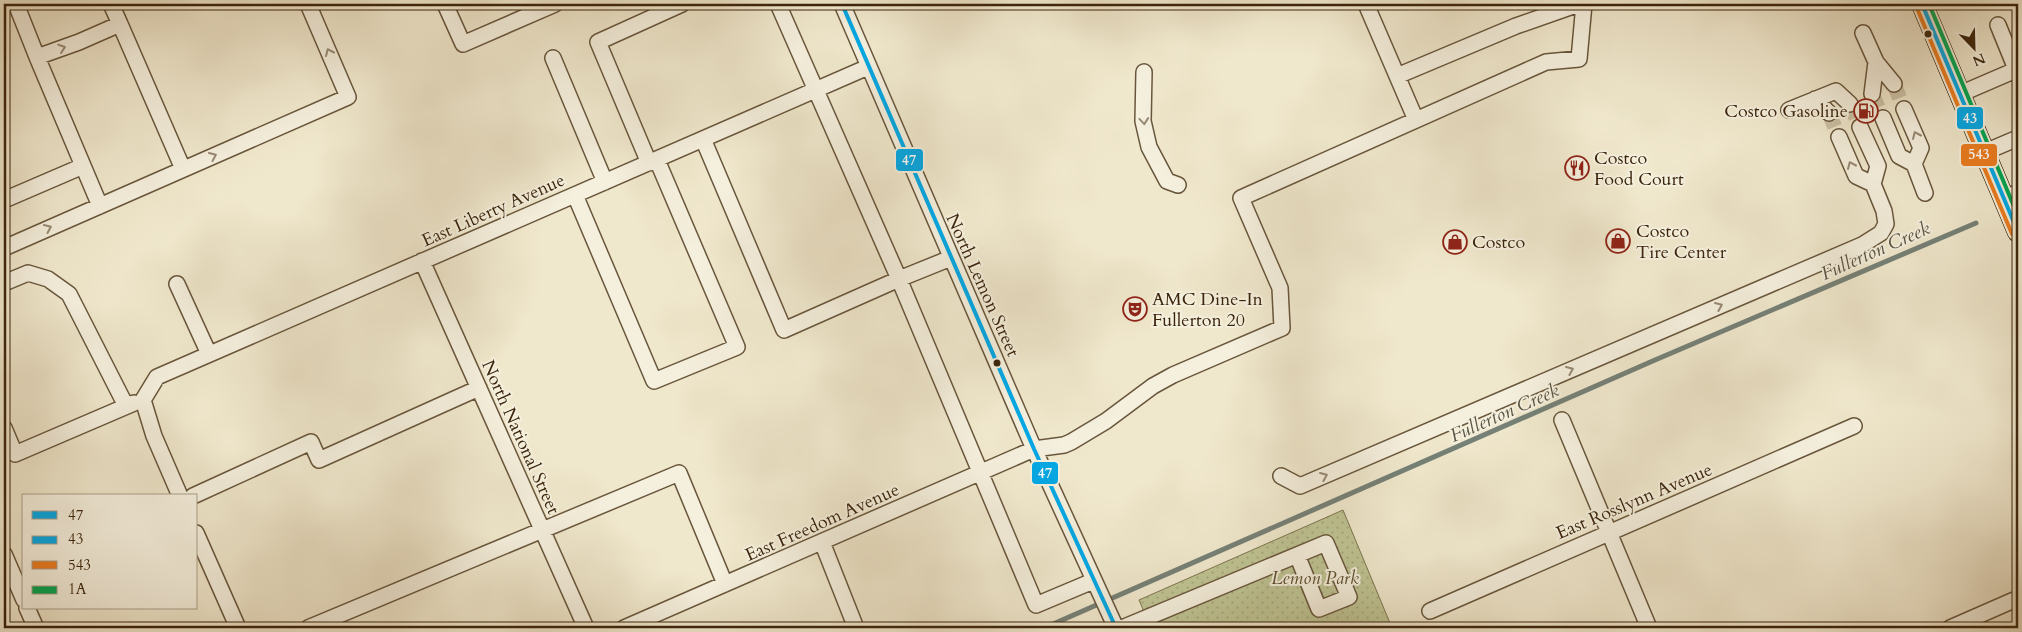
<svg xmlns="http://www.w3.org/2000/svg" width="2022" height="632" font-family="Cardo,serif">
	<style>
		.park { fill: url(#park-dots); stroke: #7d7450 }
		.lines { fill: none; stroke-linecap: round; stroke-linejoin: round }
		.stream { stroke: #758177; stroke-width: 5 }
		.minor-tunnel { stroke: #ccc1a6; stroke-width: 15; stroke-dasharray: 15 8; stroke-linecap: butt }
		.minor-casing { stroke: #68563c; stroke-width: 18 }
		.major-casing { stroke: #3b250c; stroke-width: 22 }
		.minor { stroke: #f5f0de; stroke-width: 15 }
		.major { stroke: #e8c486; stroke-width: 20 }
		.bus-1-casing { stroke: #f5f0de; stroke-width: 8 }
		.bus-2-casing { stroke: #f5f0de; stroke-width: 8 }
		.bus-3-casing { stroke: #f5f0de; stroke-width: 8 }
		.bus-4-casing { stroke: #f5f0de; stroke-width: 8 }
		.bus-1 { stroke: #03a8e6; stroke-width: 4 }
		.bus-2 { stroke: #03a8e6; stroke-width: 4 }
		.bus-3 { stroke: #eb7d20; stroke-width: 4 }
		.bus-4 { stroke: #00a651; stroke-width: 4 }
		.oneway { stroke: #988a75 }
		.bus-dot { fill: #3b250c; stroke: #f5f0de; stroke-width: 2 }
		.labels { text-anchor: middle; stroke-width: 4; stroke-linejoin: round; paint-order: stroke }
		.poi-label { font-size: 18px; fill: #3b250c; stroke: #f5f0de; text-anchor: start }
		.street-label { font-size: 18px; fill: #3b250c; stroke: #f5f0de }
		.park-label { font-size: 18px; font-style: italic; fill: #5c4d2e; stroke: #f5f0de }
		.water-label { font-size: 19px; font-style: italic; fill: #585342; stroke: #f5f0de }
		.line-badge { stroke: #f5f0de; stroke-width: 2 }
		.badge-label { font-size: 14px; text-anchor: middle; font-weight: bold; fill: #fff }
	</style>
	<defs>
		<pattern id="park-dots" width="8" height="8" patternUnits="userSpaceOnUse" patternTransform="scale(1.25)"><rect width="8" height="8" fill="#bfc494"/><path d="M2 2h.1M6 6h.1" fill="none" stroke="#a5a87e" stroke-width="1.8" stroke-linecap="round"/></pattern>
	</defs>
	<rect width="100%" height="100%" fill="#f0e8cd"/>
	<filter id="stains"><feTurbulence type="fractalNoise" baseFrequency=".004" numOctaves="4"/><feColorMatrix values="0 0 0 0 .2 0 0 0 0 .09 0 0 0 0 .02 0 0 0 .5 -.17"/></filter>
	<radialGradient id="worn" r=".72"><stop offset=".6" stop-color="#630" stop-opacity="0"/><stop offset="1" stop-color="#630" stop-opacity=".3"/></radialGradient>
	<path class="park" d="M1343,510L1392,628H1151L1139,600Z"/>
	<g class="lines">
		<path class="stream" d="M1044,628L1655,360L1976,223"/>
		<path class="minor-tunnel" d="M1894,84L1904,109
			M1872,94L1883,118
			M1850,104L1860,127
			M1829,113L1839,137"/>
		<g class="minor-casing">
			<path id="minor" d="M16,4L37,57L79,42L120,24L111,4
				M445,4L463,44L555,4
				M778,4L899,279L951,258
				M842,4L1034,449L1116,628
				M1366,4L1416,120
				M120,24L183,169
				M1998,25L2018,74
				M1863,33L1876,62L1894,84
				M37,57L100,206
				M553,58L605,182
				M1144,72L1143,121L1149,147L1167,181L1178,185
				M1397,76L1516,26L1579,4
				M1872,94L1876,62
				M1960,94L2018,69
				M1815,99L1829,113
				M1904,109L1921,148L1914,164L1925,193
				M1789,110L1836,91L1850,104
				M1883,118L1899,156L1914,164
				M1839,137L1856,176L1873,184
				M703,139L784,330L899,279L1036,605L1093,581
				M1985,152L2018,138
				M649,163L598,42L682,4
				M575,195L654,381L737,347L657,160
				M2004,199L2018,192
				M4,200L83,166
				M4,248L348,97L308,4
				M422,261L586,628
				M4,283L28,273L48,279L69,294L126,406
				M177,284L209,354
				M143,400L157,377L868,67
				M143,400L154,436L180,496
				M1562,420L1649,628
				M4,428L15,454L134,403
				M1281,476L1300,486L1862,245L1881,233L1886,224L1884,211L1873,184L1878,166L1860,127
				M193,496L311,442L319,460L479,388
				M196,533L238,628
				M822,542L856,628
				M4,554L24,600
				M27,608L36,628
				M1430,611L1854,426
				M308,628L679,473L725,584
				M624,628L1034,449L1064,445L1071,442L1106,421L1153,386L1173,375L1282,328L1280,288L1241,198L1546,62L1579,59L1584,4
				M1122,628L1326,543L1349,597L1319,609L1297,555
				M1950,628L2014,600"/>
		</g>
		<g class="major-casing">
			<path id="major" d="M1922,4L2018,232"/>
		</g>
		<use href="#minor" class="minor"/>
		<use href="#major" class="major"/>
		<g class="bus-1-casing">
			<path id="bus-1" d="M842,4L1034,449L1116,628"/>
		</g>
		<g class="bus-2-casing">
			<path id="bus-2" d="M1922,4L2018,232"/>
		</g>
		<g class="bus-3-casing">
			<path id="bus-3" d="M1916,6L2012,234"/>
		</g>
		<g class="bus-4-casing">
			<path id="bus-4" d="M1929,4L2018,216"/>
		</g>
		<use href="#bus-1" class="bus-1"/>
		<use href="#bus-2" class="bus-2"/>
		<use href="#bus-3" class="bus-3"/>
		<use href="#bus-4" class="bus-4"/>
	</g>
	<defs><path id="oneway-chevron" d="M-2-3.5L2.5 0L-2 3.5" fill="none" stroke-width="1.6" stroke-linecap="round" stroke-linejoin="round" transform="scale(1.25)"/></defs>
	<g class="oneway">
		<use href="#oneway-chevron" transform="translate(62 48) rotate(-19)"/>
		<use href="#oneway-chevron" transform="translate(329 52) rotate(-114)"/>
		<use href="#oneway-chevron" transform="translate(1144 121) rotate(85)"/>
		<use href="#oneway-chevron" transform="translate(1916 135) rotate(-114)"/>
		<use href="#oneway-chevron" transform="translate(213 156) rotate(-24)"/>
		<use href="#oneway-chevron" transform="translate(1851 165) rotate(-114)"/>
		<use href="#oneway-chevron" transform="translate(48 228) rotate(-24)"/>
		<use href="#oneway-chevron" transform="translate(1719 306) rotate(-23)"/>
		<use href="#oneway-chevron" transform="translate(1570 370) rotate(-23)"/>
		<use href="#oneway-chevron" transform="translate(1324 476) rotate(-23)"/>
	</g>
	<defs>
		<g id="fuel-ring" transform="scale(1.25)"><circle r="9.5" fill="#f5f0de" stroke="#8f2418" stroke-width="1.5"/><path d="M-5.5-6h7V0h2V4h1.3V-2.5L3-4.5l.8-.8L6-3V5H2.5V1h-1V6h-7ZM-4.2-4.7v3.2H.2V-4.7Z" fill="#8f2418"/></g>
		<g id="restaurant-ring" transform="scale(1.25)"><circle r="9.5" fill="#f5f0de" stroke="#8f2418" stroke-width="1.5"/><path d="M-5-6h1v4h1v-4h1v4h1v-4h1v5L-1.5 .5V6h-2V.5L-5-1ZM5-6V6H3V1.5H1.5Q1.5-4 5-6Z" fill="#8f2418"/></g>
		<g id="shop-ring" transform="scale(1.25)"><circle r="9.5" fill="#f5f0de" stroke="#8f2418" stroke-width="1.5"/><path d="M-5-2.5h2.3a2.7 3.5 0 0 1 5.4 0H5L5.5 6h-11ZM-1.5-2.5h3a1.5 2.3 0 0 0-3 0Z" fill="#8f2418"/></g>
		<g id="theatre-ring" transform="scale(1.25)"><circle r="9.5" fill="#f5f0de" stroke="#8f2418" stroke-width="1.5"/><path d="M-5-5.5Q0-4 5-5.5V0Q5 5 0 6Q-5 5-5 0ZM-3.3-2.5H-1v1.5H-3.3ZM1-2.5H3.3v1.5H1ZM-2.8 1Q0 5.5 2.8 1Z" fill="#8f2418"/></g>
	</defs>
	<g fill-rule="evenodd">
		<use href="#fuel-ring" x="1866" y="111"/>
		<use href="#restaurant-ring" x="1577" y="168"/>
		<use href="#shop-ring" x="1618" y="241"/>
		<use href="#shop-ring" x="1455" y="242"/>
		<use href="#theatre-ring" x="1135" y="309"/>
	</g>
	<g class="bus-dot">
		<circle cx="1928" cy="34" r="4.5"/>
		<circle cx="997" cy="363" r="4.5"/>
	</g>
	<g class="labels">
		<g class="poi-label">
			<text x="1848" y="117" text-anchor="end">Costco Gasoline</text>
			<text x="1594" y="164">Costco<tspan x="1594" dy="21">Food Court</tspan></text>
			<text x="1636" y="237">Costco<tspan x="1636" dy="21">Tire Center</tspan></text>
			<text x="1472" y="248">Costco</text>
			<text x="1152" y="305">AMC Dine-In<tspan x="1152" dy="21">Fullerton 20</tspan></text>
		</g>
		<g class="street-label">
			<text transform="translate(493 210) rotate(-24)" y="6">East Liberty Avenue</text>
			<text transform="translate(983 285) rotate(66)" y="6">North Lemon Street</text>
			<text transform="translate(521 437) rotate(66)" y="6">North National Street</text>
			<text transform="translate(1634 501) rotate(-23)" y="6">East Rosslynn Avenue</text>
			<text transform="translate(822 522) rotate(-24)" y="6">East Freedom Avenue</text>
		</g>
		<g class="park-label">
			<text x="1315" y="584">Lemon Park</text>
		</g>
		<g class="water-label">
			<text transform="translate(1875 250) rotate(-24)" y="7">Fullerton Creek</text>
			<text transform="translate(1504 412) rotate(-24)" y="7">Fullerton Creek</text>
		</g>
	</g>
	<g class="line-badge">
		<rect x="1956" y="106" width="28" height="24" rx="5" fill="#03a8e6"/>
		<rect x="1960" y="143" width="38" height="24" rx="5" fill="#eb7d20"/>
		<rect x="895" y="148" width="29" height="24" rx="5" fill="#03a8e6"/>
		<rect x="1031" y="461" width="28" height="24" rx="5" fill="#03a8e6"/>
	</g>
	<g class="badge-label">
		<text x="1970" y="123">43</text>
		<text x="1979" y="159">543</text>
		<text x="909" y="165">47</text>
		<text x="1045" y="478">47</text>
	</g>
	<rect width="2022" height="632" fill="none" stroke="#f0e8cd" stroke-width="20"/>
	<rect x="5" y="5" width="2012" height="622" fill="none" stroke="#3b250c" stroke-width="2.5"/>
	<rect x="10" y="10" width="2002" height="612" fill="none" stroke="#3b250c"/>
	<rect x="22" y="494" width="175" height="115" fill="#f5f0de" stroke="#ab9f8a"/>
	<rect x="32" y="511" width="25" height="8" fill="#03a8e6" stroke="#ab9f8a"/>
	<text x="68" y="520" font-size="15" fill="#3b250c">47</text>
	<rect x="32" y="536" width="25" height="8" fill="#03a8e6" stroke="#ab9f8a"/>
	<text x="68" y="544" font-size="15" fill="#3b250c">43</text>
	<rect x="32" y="561" width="25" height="8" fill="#eb7d20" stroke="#ab9f8a"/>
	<text x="68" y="570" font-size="15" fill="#3b250c">543</text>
	<rect x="32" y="586" width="25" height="8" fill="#00a651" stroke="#ab9f8a"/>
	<text x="68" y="594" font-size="15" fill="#3b250c">1A</text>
	<g transform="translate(1974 48) rotate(157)" stroke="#f5f0de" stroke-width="4" paint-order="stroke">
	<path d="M0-4L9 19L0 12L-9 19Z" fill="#3b250c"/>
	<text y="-8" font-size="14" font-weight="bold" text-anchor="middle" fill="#3b250c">N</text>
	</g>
	<rect width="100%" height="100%" filter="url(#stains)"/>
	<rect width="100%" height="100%" fill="url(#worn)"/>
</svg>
